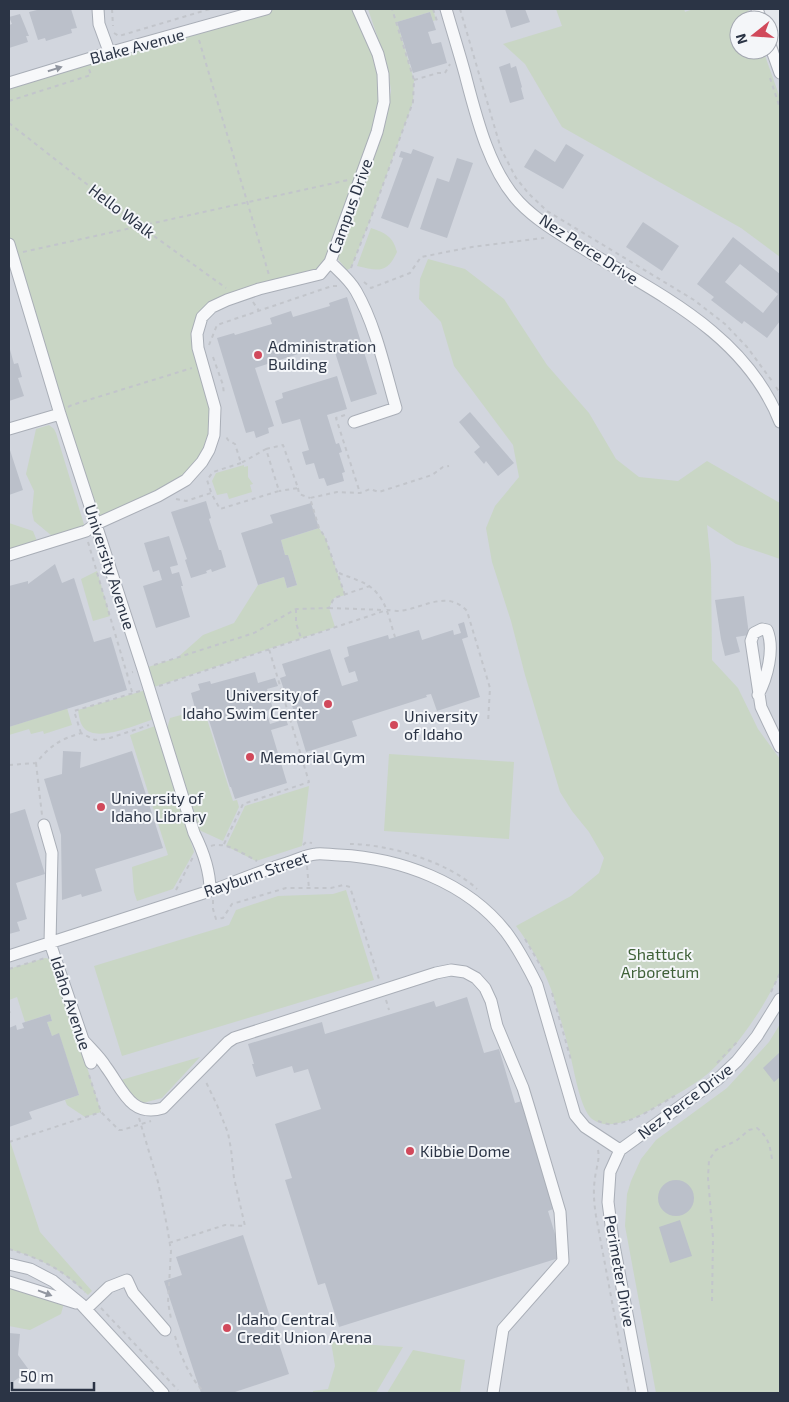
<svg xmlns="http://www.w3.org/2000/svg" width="789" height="1402" font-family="'Exo 2',sans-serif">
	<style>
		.built { fill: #d2d6de }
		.green { fill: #c9d6c5 }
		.building { fill: #bbc0ca; fill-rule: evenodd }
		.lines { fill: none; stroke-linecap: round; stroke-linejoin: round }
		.minor-casing { stroke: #a9aeb7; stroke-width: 13 }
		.path { stroke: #c2c5cb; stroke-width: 2; stroke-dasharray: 4 4; stroke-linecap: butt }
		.minor { stroke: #f7f8fa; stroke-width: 11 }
		.oneway { fill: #9196a0 }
		.poi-dot { fill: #d1495b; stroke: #f4f6f9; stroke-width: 2 }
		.labels { text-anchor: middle; stroke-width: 4; stroke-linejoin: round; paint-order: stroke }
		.street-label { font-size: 16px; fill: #2b3445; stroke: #f4f6f9 }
		.poi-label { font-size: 16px; fill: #2b3445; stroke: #f4f6f9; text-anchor: start }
		.park-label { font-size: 16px; fill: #3f6138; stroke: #f4f6f9 }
	</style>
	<rect width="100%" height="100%" fill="#e4e7ec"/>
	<path class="built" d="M9,9H763L767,20H739V50H769V26L780,57V1393H9Z"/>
	<path class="green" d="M266,9H358L378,54L384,102L320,274L212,307L197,334L214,435L186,480L96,524L9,244V83Z
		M368,9H433L436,20L433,21L430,12L397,22L414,80L413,102L372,215L351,268L347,270L337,258L385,125L391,91L388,68Z
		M556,9H684L685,12L693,9H748L752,20H739V50H763L780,98V257L741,228L562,127L525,64L503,44L562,26Z
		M371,228C385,233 393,236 397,252C387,274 378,271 357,266Z
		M428,259L465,269L504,299L547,365L589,413L616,459L639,477L678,481L707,461L780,503V559L736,544L707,525L711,565L712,660L738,688L758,729L780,759V973C765,1007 731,1057 701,1079C691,1086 679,1093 669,1099C650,1110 613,1135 592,1119C580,1109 574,1069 570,1054C565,1033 558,1010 551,989C542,965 531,946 516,926L571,896L599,873L604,858L589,832L572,811L560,792L525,675L511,621L492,562L486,528L495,506L519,477L513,445L454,366L441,322L419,299L420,279Z
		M49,425L54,429L56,433L86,531L52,536L34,521L32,512L34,491L26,474L36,429Z
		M244,465V467L248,466V477L253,484L250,485L252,492L229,499L227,493L217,495L212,481L216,473Z
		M9,523L33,531L39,546L9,555Z
		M319,528L325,537L345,595L334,598L329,608L335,627L154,687L148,667L177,658L203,635L234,623L258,585L284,577L287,588L297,585L288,555H285L281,540Z
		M97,571L110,616L93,621L81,579Z
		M146,690L154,719C138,724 97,743 84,728C80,724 79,716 78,710Z
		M67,708L72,725L44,734L43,731L31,734L29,729L9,735V727Z
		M192,712L198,717L206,716L233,801L237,800L239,807L223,841L199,830L167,729L170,718Z
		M155,726L194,852L173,889L137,901L134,892L132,867L168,855L130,735Z
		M389,754L514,762L509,839L384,831Z
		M309,786L302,846L256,861L226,846L245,806Z
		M346,890L374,980L122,1056L94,966L229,925L236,910L278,896L333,894Z
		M45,958L50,959L72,1019L101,1112L85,1117L67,1105L65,1100L79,1095L59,1034L52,1036L47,1022L52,1021L50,1014L25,1022L17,997L9,1000V969Z
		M780,1024V1393H656L625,1226L627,1194L631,1181L641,1159L656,1140L727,1088L769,1042Z
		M200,1057L162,1098L143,1103L130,1094L121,1080Z
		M10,1141L40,1232L92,1291L88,1295C61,1269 44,1260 9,1249V1142Z
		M9,1287L64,1303L61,1314L30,1330L9,1326Z
		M331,1342L403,1347L376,1393H313V1391L328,1389L335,1366Z
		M413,1350L465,1360L460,1393H387Z"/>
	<path class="building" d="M41,9H71L77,28L71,29L72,33L46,41L45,38L38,40L29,12Z
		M505,9H525L530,22L511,28Z
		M430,12L436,30L428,32L432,44L441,42L447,63L413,73L397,22Z
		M20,14L29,36H26L28,42L9,48V25L12,24L9,17Z
		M510,63L511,68L516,66L522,87L521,88L524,99L510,103L499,67Z
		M566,144L584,155L563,189L524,167L535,149L555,162Z
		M413,149L434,157L408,228L381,218L403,158L399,157L401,151L411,154Z
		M457,158L473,163L447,238L420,229L437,178L449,182Z
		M643,222L679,246L662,271L626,247Z
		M733,237L780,274V321L767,338L744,321L742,324L711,300L714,297L697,284ZM740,264L778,294L763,313L725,282Z
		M347,297L377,394L351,402L332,343L255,368L274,426L268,428L269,433L256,438L254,431L246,433L217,338L234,333L235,335L272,324L270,318L291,311L293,317L330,306L329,303Z
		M9,346L14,364L18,363L22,377L18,378L24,396L9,401Z
		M337,376L347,409L327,415L336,444L339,443L342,452L339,453L345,472L342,473L344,481L327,486L324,478L319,479L314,463L306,465L302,452L309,450L300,419L282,424L275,401L283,398L282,393Z
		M470,412L514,463L498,476L486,461L484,464L474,452L480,447L459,422Z
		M9,447L23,490L9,495Z
		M206,501L211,518L209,519L219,550H221L226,567L212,572L211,569L206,571L207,573L191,578L185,560L187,559L171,512Z
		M311,503L319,528L281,540L285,555H288L297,585L287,588L284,577L258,585L241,533L273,523L270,515Z
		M169,536L178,565L170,567L172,574L179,572L183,586H181L190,617L156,628L143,586L162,580L159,570L153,572L144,543Z
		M55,564L62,583L74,578L94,642L111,637L127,690L9,727V586L28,581V584Z
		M744,596L749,635L736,637L740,652L725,656L721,639L715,600Z
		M464,622L468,637L462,639L480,697L437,711L431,694L426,695L427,697L352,721L357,736L306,752L288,692L285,693L280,678L286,676L282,664L330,649L342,686L358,681L355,671L349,673L344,658L349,656L347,647L388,635L389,639L419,630L422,640L453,630L454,635L461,633L458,624Z
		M255,672L258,683L275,678L278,686L267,689L273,709L266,711L270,724L286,719L288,725L271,730L287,783L235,799L231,787H230L207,714L203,715L202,712L199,714L196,712L191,693L200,690L198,684L210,681L211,684Z
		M63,751L81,752L80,768L132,751L163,848L95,869L102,891L82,897L81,894L62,900L61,835L44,779L62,774Z
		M25,809L45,874L16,883L27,919L17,922L20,931L9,934V814Z
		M467,997L484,1053L499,1049L515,1103L522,1101L556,1208L548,1211L562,1257L339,1327L325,1283L318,1285L285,1180L292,1178L275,1124L321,1109L308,1069L294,1073L292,1066L256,1077L252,1064H254L248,1044L322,1022L325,1034L434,1001L436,1007Z
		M50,1014L52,1021L47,1022L52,1036L59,1033L79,1095L29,1112L32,1119L9,1127V1028L16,1025L17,1030L24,1028L22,1023Z
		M780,1052V1077L774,1082L763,1068Z
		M658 1198a18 18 0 1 1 36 0a18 18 0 1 1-36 0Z
		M680,1220L692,1256L670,1263L659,1227Z
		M243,1235L289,1374L232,1393H201L164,1281L182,1275L176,1257Z
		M9,1333L20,1334L18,1355L29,1370L9,1385Z"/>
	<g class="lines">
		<g class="minor-casing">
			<path id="minor" d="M98,9L99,24L110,54
				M446,9C452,30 459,52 465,74C476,116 489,170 519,202C539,223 565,237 589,252C664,297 746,336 780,422
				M757,9L761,20
				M769,42L780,73
				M9,83L101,55L266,9
				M9,244L60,414L143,669L194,833C203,851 210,870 210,890
				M330,262C339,271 350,280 356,291C376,326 385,370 396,408L354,422
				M9,429L60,414
				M9,555L86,531L96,524L158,496L186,480L202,462L209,450L214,435L215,408L198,348L197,334L202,317L212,307L227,300L259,289L320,274L330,262L377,132L384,102L383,74L378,54L358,9
				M758,695C767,678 775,649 767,630L762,629L754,633L751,641L761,707L780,747
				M44,825L52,853L50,943L91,1063
				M9,956L219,888C242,879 264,870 287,863C296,860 306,855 316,854C323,853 331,855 339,855C400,858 467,882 506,932C518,948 528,967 537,985L575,1115L585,1127L620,1150
				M83,1040C91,1049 100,1057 106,1067C122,1088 130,1118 163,1108L228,1042L234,1038L436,973L451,970L465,972L476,978L485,988L491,1001L497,1026L523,1088L530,1111L560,1212L563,1261L503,1329L493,1393
				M9,1264L30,1269L53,1281L81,1304L163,1393
				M9,1282L76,1303
				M86,1309L109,1287L127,1280L133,1293L165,1330
				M642,1393L613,1240L608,1202L610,1172L620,1150L718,1079L737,1061L757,1036L780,999"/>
		</g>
		<path class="path" d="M112,9L113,26
			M433,9L438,24
			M460,9L501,149L516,178L529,194L547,211L694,300L725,324L747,347L772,381
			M114,33L119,36L210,9
			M199,40L269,275
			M770,78L780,108
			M414,80L438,73H445L450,64
			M9,101L91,75L89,69
			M9,123L140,226L226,288
			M23,252L348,180
			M351,268L372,215L413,102L414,80L392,9
			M364,282L371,288L410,273L421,257L472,247L544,238
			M253,302L259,311
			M209,345L217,325L332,286H339
			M213,357L223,385L224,395
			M776,387L780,393
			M68,407L72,405L192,368
			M345,415L336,418L360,493
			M266,449L283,445L298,488L279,491
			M298,488L299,494L310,498
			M211,492L207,480L213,472L241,463
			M176,499L186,501L211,493L220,509L279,491L266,449L241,463L235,444L228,440L225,435
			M88,542L127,674
			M339,573C345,576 351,577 357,580C385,590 387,612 395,637
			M345,595L325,537L319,528L310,498L337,492L360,493L370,489L379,492L432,475L443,467L449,466
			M329,608L384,610
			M296,609V623L301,638
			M154,665L254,633L296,609L329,608L334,598L370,586
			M159,686L387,610C390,610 395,611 399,611C422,609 447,589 467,611L490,688L488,723
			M132,692L127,674L133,672
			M81,733L74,711L140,691
			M36,763L42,815
			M9,765L36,763C51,745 59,740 81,733L95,740L110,738L149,725
			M224,844L243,804L309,782L269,649
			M350,844C388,844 449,862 477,889
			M303,845L306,842L312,843
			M211,846C226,841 243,854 257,861
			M307,866L309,889
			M176,890L193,857
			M213,900V909L216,919L223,918L232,904L286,888H331L343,885L350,887L379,979
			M525,939L543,970
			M9,969L45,958
			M771,992L780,973
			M552,993L571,1060
			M386,1000L389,1010
			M9,1011L10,1013
			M717,1063L738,1041
			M89,1075L101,1112L119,1130H122L151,1121
			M139,1118L158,1182L167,1226L171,1251L168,1302L171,1319
			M598,1121C603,1123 609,1125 614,1124C634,1122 659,1105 676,1095
			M9,1142L101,1112
			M598,1150C600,1160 596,1168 595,1178C593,1191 594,1203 596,1216L629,1393
			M169,1243L225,1225L245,1226L234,1178L231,1149L228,1133L217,1105L205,1080
			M9,1249C41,1259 61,1268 85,1292
			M712,1301L713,1238L708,1178L709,1160L716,1150L736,1141L749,1130L757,1128C768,1137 770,1145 772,1159
			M101,1308L178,1390
			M175,1336C181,1357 189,1377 205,1393"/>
		<use href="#minor" class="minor"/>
	</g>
	<defs><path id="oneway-solid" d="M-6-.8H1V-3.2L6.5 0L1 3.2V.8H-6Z" transform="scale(1.25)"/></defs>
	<g class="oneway">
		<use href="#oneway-solid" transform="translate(55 69) rotate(-17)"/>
		<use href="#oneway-solid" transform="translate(45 1293) rotate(21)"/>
	</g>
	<g class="poi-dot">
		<circle cx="258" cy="355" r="5"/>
		<circle cx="328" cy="704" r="5"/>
		<circle cx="394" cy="725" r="5"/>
		<circle cx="250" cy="757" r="5"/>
		<circle cx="101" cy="807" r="5"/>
		<circle cx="410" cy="1151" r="5"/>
		<circle cx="227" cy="1328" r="5"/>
	</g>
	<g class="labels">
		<g class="street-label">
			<text transform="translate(137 46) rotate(-15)" y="6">Blake Avenue</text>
			<text transform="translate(350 206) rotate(-70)" y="6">Campus Drive</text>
			<text transform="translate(122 211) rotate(37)" y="6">Hello Walk</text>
			<text transform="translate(589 249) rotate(33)" y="6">Nez Perce Drive</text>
			<text transform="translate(110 567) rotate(72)" y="6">University Avenue</text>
			<text transform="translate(256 874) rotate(-19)" y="6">Rayburn Street</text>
			<text transform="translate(71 1003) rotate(72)" y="6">Idaho Avenue</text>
			<text transform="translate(685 1101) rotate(-37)" y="6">Nez Perce Drive</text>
			<text transform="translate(620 1271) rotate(80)" y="6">Perimeter Drive</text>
		</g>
		<g class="poi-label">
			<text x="268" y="352">Administration<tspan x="268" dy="18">Building</tspan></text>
			<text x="318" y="701" text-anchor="end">University of<tspan x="318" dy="18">Idaho Swim Center</tspan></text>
			<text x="404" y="722">University<tspan x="404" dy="18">of Idaho</tspan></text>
			<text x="260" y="763">Memorial Gym</text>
			<text x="111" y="804">University of<tspan x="111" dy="18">Idaho Library</tspan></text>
			<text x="420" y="1157">Kibbie Dome</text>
			<text x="237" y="1325">Idaho Central<tspan x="237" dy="18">Credit Union Arena</tspan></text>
		</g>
		<g class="park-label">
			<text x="660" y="960">Shattuck<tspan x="660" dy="18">Arboretum</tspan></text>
		</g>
	</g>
	<rect width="789" height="1402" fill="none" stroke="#2b3445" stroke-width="20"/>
	<g transform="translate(754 35) rotate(253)"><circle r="24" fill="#f4f6f9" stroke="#a4a8b1"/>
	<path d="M0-4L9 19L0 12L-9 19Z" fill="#d1495b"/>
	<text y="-8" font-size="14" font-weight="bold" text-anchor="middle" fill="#2b3445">N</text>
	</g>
	<path d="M12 1382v8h82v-8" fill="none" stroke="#2b3445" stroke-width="2.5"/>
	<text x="20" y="1382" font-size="15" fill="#2b3445" stroke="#f4f6f9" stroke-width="4" paint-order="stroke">50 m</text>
</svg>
